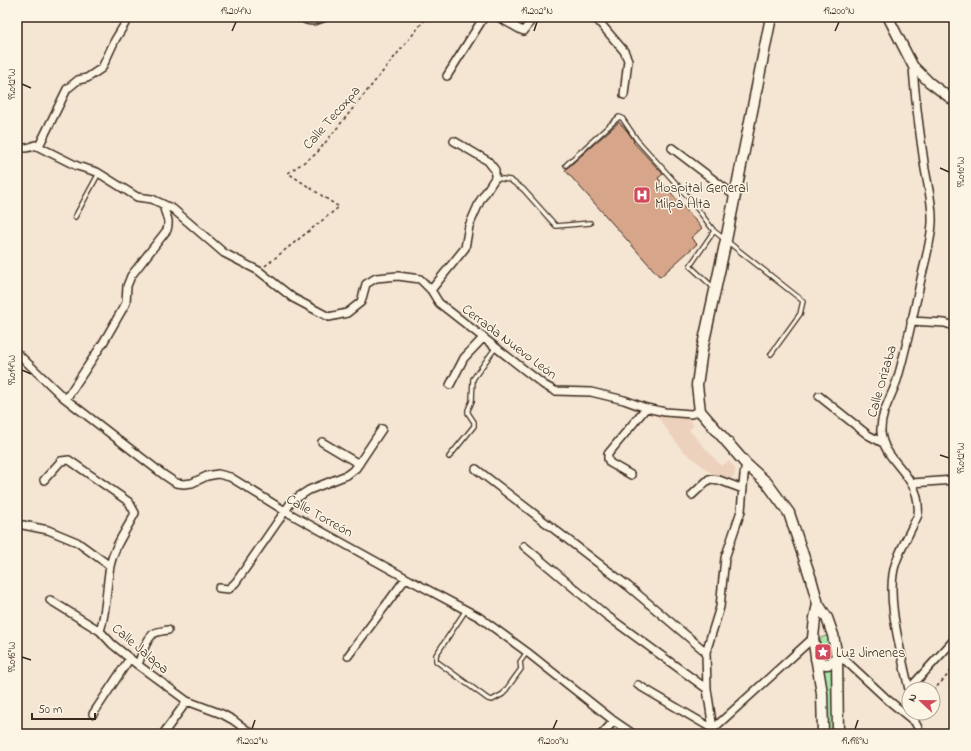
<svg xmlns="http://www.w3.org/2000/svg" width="971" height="751" font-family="'Indie Flower',sans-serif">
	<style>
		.built { fill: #ecd2bd }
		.green { fill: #abe6ac; stroke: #738865 }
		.building { fill: #d7a68a; stroke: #3b2a1e }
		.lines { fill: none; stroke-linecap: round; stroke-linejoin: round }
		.service-casing { stroke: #3b2a1e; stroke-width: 6 }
		.minor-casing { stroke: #3b2a1e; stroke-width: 10 }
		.tertiary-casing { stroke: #3b2a1e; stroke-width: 12 }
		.secondary-casing { stroke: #3b2a1e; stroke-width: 13 }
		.path { stroke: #3b2a1e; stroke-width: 1.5; stroke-dasharray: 3 3; stroke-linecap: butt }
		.service { stroke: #fcf5e5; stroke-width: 3.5 }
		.minor { stroke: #fcf5e5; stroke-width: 7 }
		.tertiary { stroke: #fcf5e5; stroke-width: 9 }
		.secondary { stroke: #fcf5e5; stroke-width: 10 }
		.ticks { fill: none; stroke: #3b2a1e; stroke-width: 1.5 }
		.labels { text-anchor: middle; stroke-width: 3; stroke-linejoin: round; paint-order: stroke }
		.street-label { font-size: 14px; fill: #3b2a1e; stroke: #fcf5e5 }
		.poi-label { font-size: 14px; fill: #3b2a1e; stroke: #fcf5e5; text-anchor: start }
		.neatline { fill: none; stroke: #3b2a1e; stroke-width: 1.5 }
		.ticks-label { font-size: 10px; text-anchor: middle; fill: #3b2a1e }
	</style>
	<rect width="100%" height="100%" fill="#f5e5d3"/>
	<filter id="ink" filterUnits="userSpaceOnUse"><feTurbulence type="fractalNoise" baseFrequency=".025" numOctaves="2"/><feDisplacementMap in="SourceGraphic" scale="8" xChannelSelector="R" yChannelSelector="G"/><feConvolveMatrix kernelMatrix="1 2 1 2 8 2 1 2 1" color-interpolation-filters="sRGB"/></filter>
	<g filter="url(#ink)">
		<path class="built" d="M657,416L687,417L694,425L689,430L721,466L729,461L735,468V475L728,481L711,473L682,450Z"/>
		<path class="green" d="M825,636L830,638L835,657L825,661C820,654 818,646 821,638Z
			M817,661L833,664L837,734H824Z"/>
		<path class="building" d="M619,122L628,132L634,141L633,142L663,174L658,178L702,228L691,238L697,244L660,277L565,170Z"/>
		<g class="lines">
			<g class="service-casing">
				<path id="service" d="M566,165L619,117L622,118L637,140L690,199L714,231
					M495,178L510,180L523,189L556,226L590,223
					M75,217L99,173
					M714,288L690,266L714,231L803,301L800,314L771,354
					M449,457L474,426V422L468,413V410L472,401L473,379L496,347
					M466,610L436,655V661L488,699L492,700L503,694L521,669L520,662L527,652"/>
			</g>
			<g class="minor-casing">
				<path id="minor" d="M301,17C310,23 315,21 325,17
					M498,17L521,30L524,31L533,17
					M595,17L624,51L628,60L624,95
					M447,76L484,17
					M39,146L67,89L78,80L87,78L102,68L115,40L129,17
					M17,147C24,148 29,149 35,145L77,166L97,172L137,197L152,199L173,209L224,253L259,271L293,298L329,317L347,313L361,302L366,284L376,278L398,276L420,279L431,290L465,248L469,226L480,201L495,178V170L488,161L454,141
					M672,148L735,196
					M431,290L439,303L544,385L555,391L591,392L624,400L646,408L665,412L691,414L700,411
					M911,321L945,323L954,326
					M17,353L63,397L164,475L176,483L184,484L192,483L207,476L218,474L230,477L285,511L406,578L479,617L527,652L614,721L633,734
					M450,385L464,358L484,337
					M819,396L868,435L883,443
					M66,399L103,343L126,303L127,286L131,276L167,230C171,216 163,215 164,205
					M322,442L359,464
					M476,469L628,586L706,652
					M631,475L610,463L608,459V454L646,408
					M44,480L61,461L69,460L129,502L135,513C126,531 114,546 110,566C106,588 107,610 100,631L112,644L138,665L187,701L222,714L233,720L252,734
					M912,483L954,480
					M692,495L709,479L719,480L743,489
					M23,525L48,530L77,542L110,566
					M524,546L606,615L707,689
					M219,588L229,589L236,582L292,501L309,490L347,475L356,468L382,429
					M50,600L100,631
					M348,656L406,578
					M837,657L846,661L888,700L915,722
					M138,665C141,656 145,642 152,635C156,631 163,631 168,630
					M638,685L713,729L813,638
					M909,689L954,640
					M909,690C902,655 884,595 896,562C902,546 911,530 918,515C919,504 917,492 911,483C901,465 883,454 881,432C880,412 893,395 898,377C907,345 914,312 921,279C925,261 931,242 932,223C933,205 928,186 925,169C920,135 915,101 913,66
					M914,713L915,722L921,734
					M93,714L130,658
					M163,734L187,701
					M602,734L614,721
					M711,734L713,729L707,689L706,652L720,607L725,558L741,511L744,475L746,464"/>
			</g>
			<g class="tertiary-casing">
				<path id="tertiary" d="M888,17L913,66L929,82L954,101"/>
			</g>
			<g class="secondary-casing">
				<path id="secondary" d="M771,17L726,240L702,350L697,385L700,411L746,464L767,483L789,513L811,579L818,604L827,618L833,635L837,657L838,734
					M818,604L815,618L813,638L822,693L823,734
					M816,659C825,666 830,666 837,657"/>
			</g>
			<path class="path" d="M265,266L339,207L288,173L316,154L427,17
				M933,691L954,668"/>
			<use href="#service" class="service"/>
			<use href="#minor" class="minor"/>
			<use href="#tertiary" class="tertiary"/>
			<use href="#secondary" class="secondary"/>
		</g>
	</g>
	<path class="ticks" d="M232,31L236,22M534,31L537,22M835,31L839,22M22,84L31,88M940,168L949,172M22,370L31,374M940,455L949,458M22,657L31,660M252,729L255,720M553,729L557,720M855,729L858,720"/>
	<defs>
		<g id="hospital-square" transform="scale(0.9)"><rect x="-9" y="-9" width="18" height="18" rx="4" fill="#d1495b" stroke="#fcf5e5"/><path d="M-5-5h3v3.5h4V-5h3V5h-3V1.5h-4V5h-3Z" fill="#fff"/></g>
		<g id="sight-square" transform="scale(0.9)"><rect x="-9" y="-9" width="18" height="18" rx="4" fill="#d1495b" stroke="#fcf5e5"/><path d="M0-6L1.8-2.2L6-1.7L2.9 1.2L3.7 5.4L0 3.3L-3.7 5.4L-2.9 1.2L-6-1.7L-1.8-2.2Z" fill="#fff"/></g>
	</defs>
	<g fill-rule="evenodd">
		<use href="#hospital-square" x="642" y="195"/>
		<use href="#sight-square" x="823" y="652"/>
	</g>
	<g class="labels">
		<g class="street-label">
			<text transform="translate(331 117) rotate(-49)" y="5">Calle Tecoxpa</text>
			<text transform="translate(510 341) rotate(37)" y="5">Cerrada Nuevo León</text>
			<text transform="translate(881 381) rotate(-74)" y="5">Calle Orizaba</text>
			<text transform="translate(320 515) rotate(29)" y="5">Calle Torreón</text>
			<text transform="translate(141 648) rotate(40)" y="5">Calle Jalapa</text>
		</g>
		<g class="poi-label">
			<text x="655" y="192">Hospital General<tspan x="655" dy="16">Milpa Alta</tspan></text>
			<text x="836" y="657">Luz Jimenes</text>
		</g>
	</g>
	<rect width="971" height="751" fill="none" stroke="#fcf5e5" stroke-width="44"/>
	<g transform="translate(921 701) rotate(292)"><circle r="19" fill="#fcf5e5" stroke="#afa495"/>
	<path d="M0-3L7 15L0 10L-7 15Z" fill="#d1495b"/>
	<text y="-6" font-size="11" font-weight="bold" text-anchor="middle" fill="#3b2a1e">N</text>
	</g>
	<path d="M32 713v6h63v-6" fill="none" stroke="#3b2a1e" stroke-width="2"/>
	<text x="38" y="713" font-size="12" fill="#3b2a1e" stroke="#fcf5e5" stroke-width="3" paint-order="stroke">50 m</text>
	<rect x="22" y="22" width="927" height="707" class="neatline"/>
	<g class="ticks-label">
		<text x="236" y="14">19.204°N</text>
		<text x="537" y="14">19.202°N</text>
		<text x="839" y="14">19.200°N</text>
		<text transform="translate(11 84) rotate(-90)" y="4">99.012°W</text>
		<text transform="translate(960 172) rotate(-90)" y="4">99.010°W</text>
		<text transform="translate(11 370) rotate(-90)" y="4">99.014°W</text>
		<text transform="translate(960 458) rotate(-90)" y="4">99.012°W</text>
		<text transform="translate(11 657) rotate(-90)" y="4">99.016°W</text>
		<text x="252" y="744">19.202°N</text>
		<text x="553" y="744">19.200°N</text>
		<text x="855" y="744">19.198°N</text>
	</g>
</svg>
